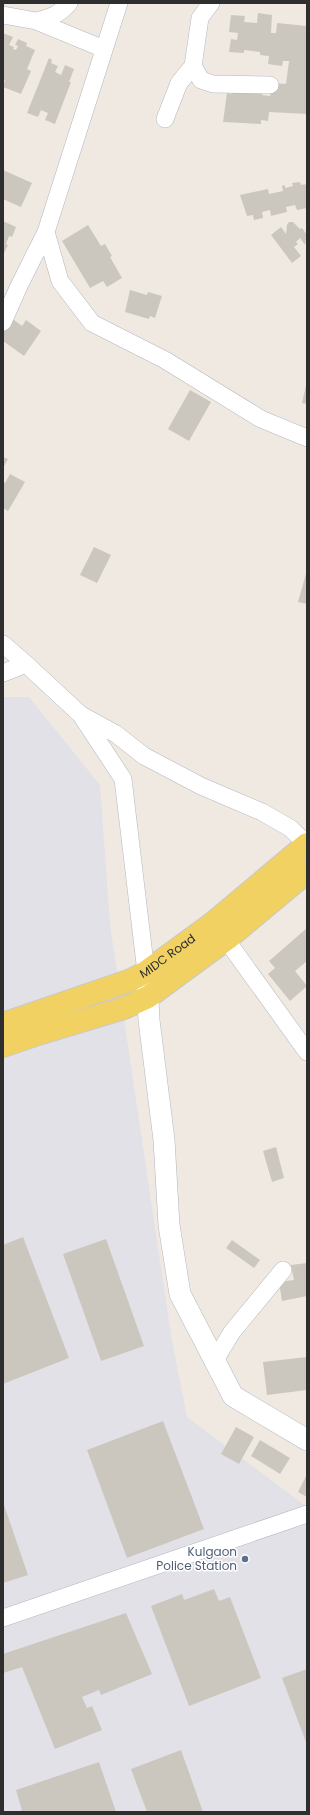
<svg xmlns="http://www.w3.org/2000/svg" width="310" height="1815" font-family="Poppins,sans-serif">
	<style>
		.industrial { fill: #e3e1e8 }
		.building { fill: #cbc7bf }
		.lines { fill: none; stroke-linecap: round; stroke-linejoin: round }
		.minor-casing { stroke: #b4b7c1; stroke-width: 18 }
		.tertiary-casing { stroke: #b4b7c1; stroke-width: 22 }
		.primary-casing { stroke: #c9c9c9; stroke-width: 24 }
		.minor { stroke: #fff; stroke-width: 17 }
		.tertiary { stroke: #fff; stroke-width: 21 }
		.primary { stroke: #f2d163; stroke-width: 22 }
		.service-dot { fill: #5c6f8a; stroke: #fff; stroke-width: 1.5 }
		.labels { text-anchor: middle; stroke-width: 3; stroke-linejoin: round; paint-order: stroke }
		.street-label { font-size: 12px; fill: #2e2e2e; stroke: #fff }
		.service-label { font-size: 12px; fill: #4e5e75; stroke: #fff; text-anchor: end }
	</style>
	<rect width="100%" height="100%" fill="#efe9e1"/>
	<path class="industrial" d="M3,697H29L100,785L110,925L171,1335L187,1417L307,1507V1812H3Z"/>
	<path class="building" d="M258,13L272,15L271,33H276L277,23L307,26V114L269,112L268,121L261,120V124L223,122L227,93L232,94V90L262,92V95L270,96L271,83L286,84L289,61H283L282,66L268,64L269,56L260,55V52L244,50V53L229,52L231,39L237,40L238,33L229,32L231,15L245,16L244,22L257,23Z
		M3,33L13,37L9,45L14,47L13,49L16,50L18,46L15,45L18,39L27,43L26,46L35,50L27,69L31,71L21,94L3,87L5,80H3Z
		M49,58L52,60L51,63L58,66L55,72L61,75L65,65L74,69L69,82H71L55,124L45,120L48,113L41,110L38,117L27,113Z
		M3,170L32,183L21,207L3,199Z
		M300,182L301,185L307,184V208L297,210L295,205L286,207L287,212L271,216L270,210L262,212L263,218L254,220L253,215L247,216L240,195L268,189L269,194L283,191L282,186L285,185V188L293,186L292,183Z
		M3,221L16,227L12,237L9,236L6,244L8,245L4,253Z
		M289,222H293L300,229L302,228L307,235L305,245L300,238L296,242L298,244L294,247L301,256L292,263L271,235L281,227L286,234L287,225Z
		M88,225L101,246L105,244L112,256L110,257L122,278L107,287L103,281L90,288L62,241Z
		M130,290L147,295L148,292L162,296L155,318L150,316L149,319L125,312Z
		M10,317L22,326L26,320L41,331L24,356L3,341V328Z
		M306,385H307V404L302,403Z
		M190,390L211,402L189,441L168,429Z
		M3,457L8,459L3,468Z
		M10,474L25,482L8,511L3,508V482L5,483Z
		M94,547L111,555L97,583L80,575Z
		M307,570V604L298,602Z
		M307,928V961L295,971L307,986L290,1001L268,974L275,968L269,961Z
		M276,1147L284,1178L272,1182L263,1151Z
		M23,1237L69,1358L3,1384V1245Z
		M106,1239L144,1346L101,1361L63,1254Z
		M232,1240L260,1260L254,1268L226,1248Z
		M307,1263V1296L282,1301L279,1282L294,1280L291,1265Z
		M307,1357V1390L267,1395L263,1362Z
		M163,1421L204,1529L127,1558L87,1450Z
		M236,1427L254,1437L239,1464L221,1454Z
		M260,1440L290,1458L280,1474L251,1456Z
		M307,1474V1497L298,1492Z
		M3,1502L28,1575L3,1583Z
		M214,1589L219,1601L230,1597L261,1678L189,1706L151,1606L182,1594L184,1600Z
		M126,1613L152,1674L101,1695L99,1690L82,1697L87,1708L92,1706L102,1730L55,1749L22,1667L3,1673V1654Z
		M307,1669V1745L282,1678Z
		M181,1750L203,1812H147L131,1769Z
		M99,1762L116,1812H16L22,1810L16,1790Z"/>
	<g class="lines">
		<g class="minor-casing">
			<path id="minor" d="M119,3L46,232L60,281L92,323L165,360L261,419L307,438
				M3,15L36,21L104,49
				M36,21C50,18 60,14 69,3
				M193,66L201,80L213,84L270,85
				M165,119L179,83L193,66L200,18L211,3
				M3,322L19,286L46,232
				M3,644L26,664L81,715L123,779L146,972
				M3,673L26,664
				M83,716L116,734L144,756L201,786L262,812L290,828L307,844
				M220,931L307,1052
				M215,1360L232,1332L283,1270
				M3,1618L307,1514"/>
		</g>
		<g class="tertiary-casing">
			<path id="tertiary" d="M147,982L149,1020L164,1140L169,1225L180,1294L233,1396L307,1440"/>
		</g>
		<g class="primary-casing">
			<g id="primary">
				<path id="s1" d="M3,1024L131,980L146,972L213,923L307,844"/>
				<path d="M3,1046L38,1034L124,1008L148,997L227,939L307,872"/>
			</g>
		</g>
		<use href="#minor" class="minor"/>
		<use href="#tertiary" class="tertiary"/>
		<use href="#primary" class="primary"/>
	</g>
	<circle class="service-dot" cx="245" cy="1559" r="4"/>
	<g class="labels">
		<g class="street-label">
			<text dy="4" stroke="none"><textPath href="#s1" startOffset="179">MIDC Road</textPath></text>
		</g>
		<g class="service-label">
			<text x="237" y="1556">Kulgaon<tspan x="237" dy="14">Police Station</tspan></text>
		</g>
	</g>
	<rect width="310" height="1815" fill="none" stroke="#2e2e2e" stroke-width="8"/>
</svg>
